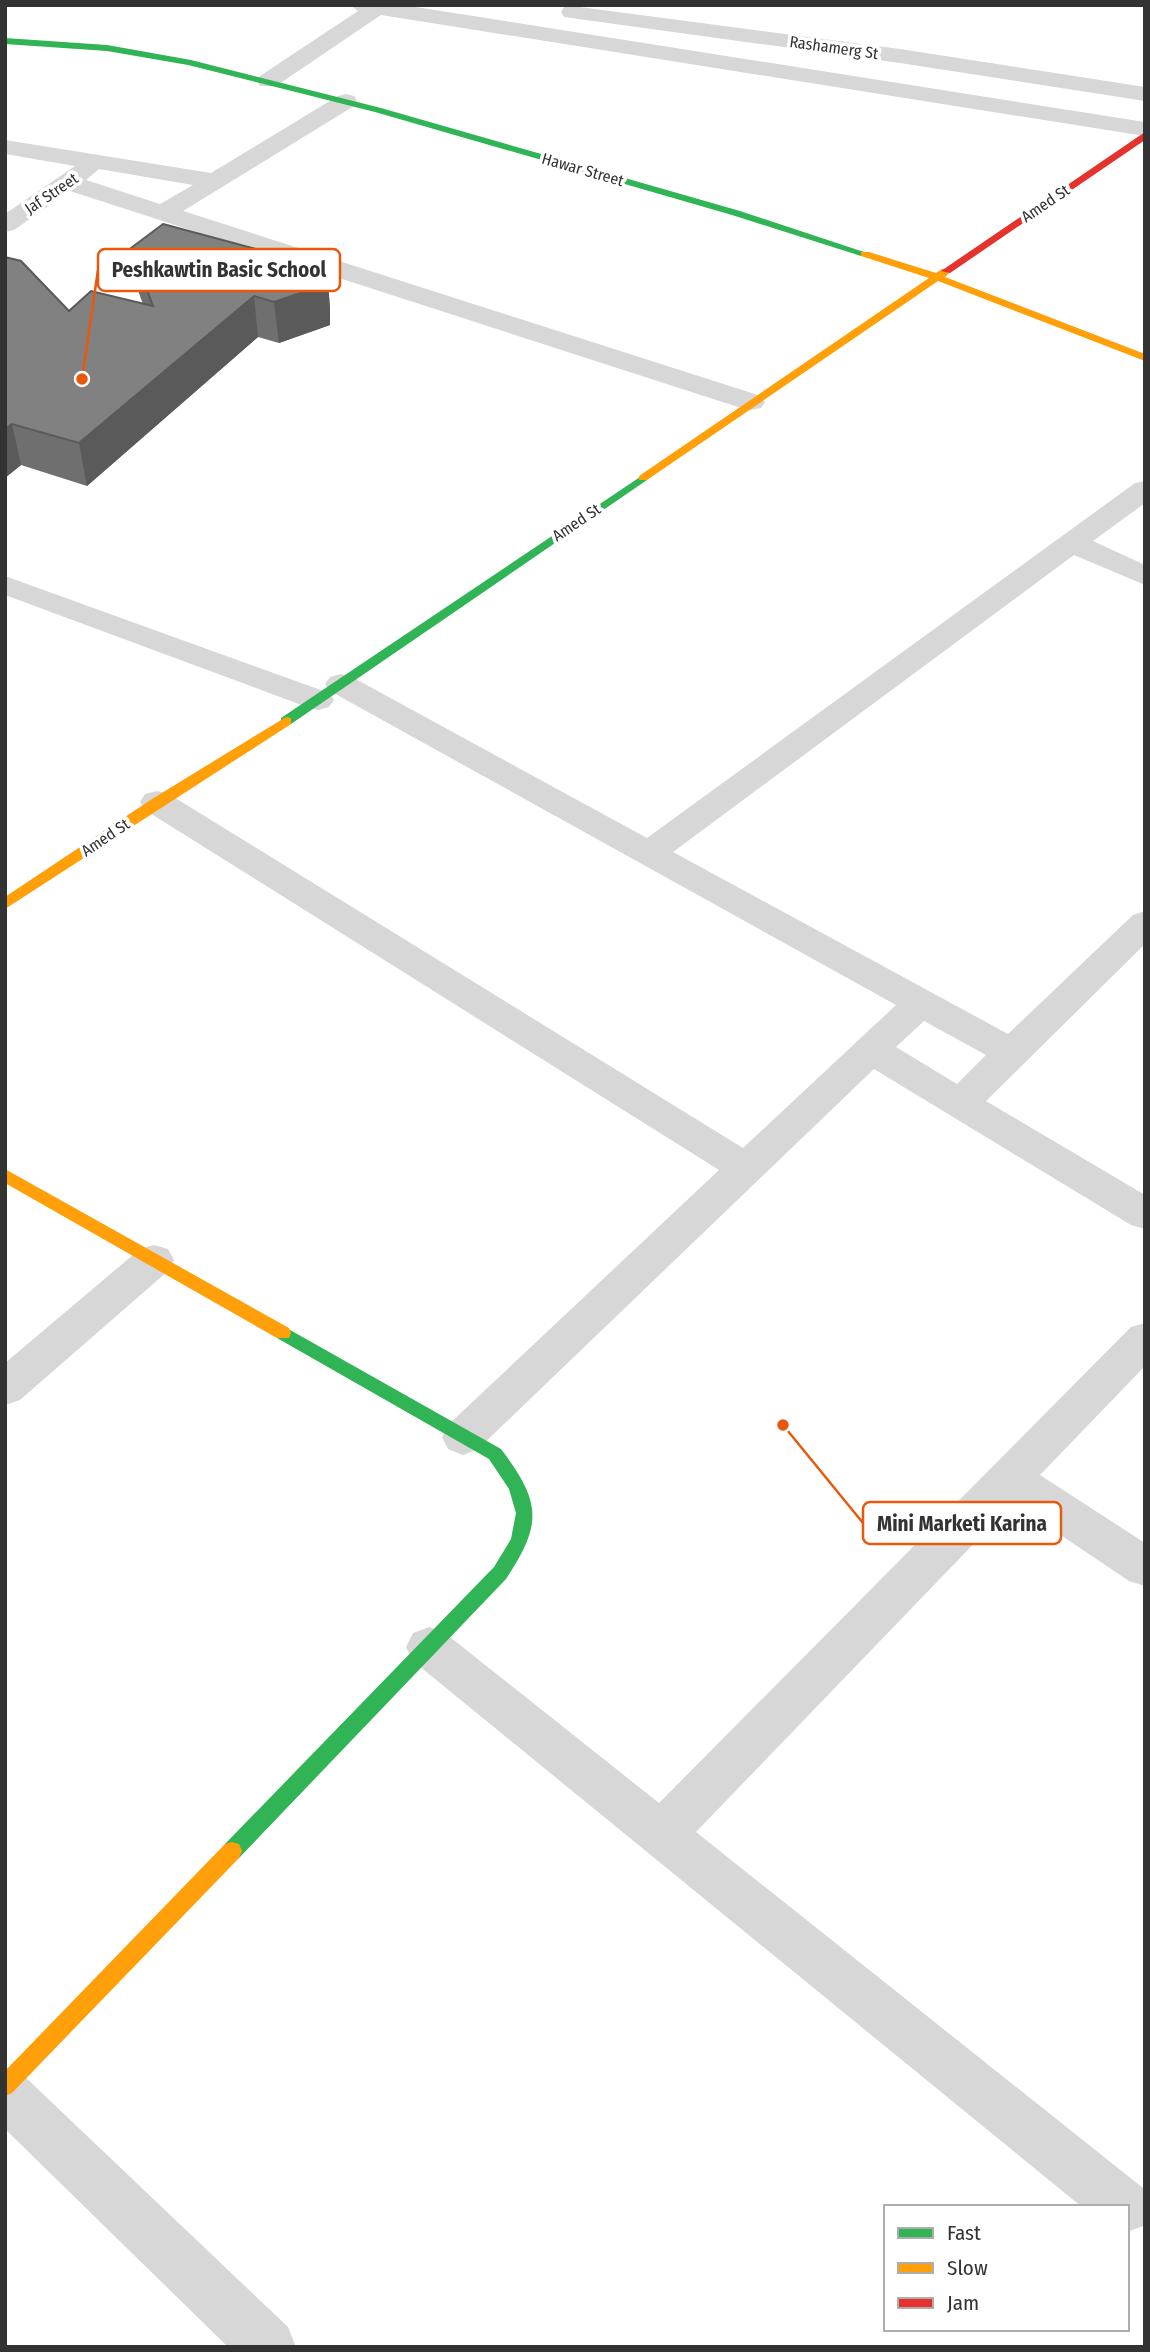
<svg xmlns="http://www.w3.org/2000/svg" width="1150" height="2352" font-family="'Fira Sans Condensed',sans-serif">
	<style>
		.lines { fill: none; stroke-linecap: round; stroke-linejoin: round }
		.street { fill: #d7d7d7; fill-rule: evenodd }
		.fast { fill: #30b455; fill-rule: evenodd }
		.slow { fill: #ff9f0a; fill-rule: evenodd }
		.jam { fill: #e5322d; fill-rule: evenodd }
		.wall { fill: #6f6f6f }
		.shaded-wall { fill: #5a5a5a }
		.building { fill: #818181; stroke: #5a5a5a; stroke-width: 2 }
		.labels { text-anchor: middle; stroke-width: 7; stroke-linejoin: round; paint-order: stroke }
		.far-street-label { font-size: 16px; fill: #333; stroke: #fff }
		.leader { fill: none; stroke: #e8590c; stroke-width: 2.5 }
		.callout-dot { fill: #e8590c; stroke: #fff; stroke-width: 2.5 }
		.callout { fill: #fff; stroke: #e8590c; stroke-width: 2.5 }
		.callout-label { font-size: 21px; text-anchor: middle; font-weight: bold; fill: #333 }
	</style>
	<rect width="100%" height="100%" fill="#fff"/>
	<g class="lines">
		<path class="street" d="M350,5H403L1145,122V136L381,15L276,86H260L257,81L260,76L358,11Z
			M572,6L900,49L1145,87V101L900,63L564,17L561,12L564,7Z
			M346,94L354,96L357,101L354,106L183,211L761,396L765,402L761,408L751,410L741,408L70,191L14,230L5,232V214L75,166L5,154V140L211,173L338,96ZM99,169L193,185L160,204L86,180Z
			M1145,481V503L1093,541L1145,565V585L1074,555L673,852L1008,1034L1133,915L1145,911V944L986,1101L1145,1195V1229L1131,1225L874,1069L478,1449L463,1455L448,1449L442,1437L448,1425L719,1170L145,810L140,802L145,794L157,791L169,794L743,1148L896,1005L330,691L325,684L330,677L341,674L352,677L647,838L1135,483ZM924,1021L986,1055L957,1084L896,1047Z
			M5,576L329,693L334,700L329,707L318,710L307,707L5,595Z
			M154,1245L168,1249L174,1260L168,1271L20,1400L5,1405V1363L140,1249Z
			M1145,1323V1366L1040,1475L1145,1543V1586L1129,1581L1013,1503L696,1832L1143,2188L1145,2222L1143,2226L1127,2232V2207H1082L413,1661L406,1647L413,1633L429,1627L445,1633L659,1803L1131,1327Z
			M5,2067L23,2075L288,2327L296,2347H228L5,2129Z"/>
		<path class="fast" d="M5,38L107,45L191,60L381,108L740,211L870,254L861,256L732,215L375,112L188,65L107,51L5,44Z
			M643,475L647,476V480L291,724H281V718Z
			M283,1326L501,1449C541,1502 543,1523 506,1579L239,1858L232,1860L225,1858L222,1851L225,1844L494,1567L511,1539L516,1513L509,1489L489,1459L277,1338L275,1333L277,1328Z"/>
		<path class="slow" d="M861,252H869L936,273L942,269H950L951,271L945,277L1145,354V361L938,281L647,480H639V476L929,278L861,256Z
			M286,717L291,718V724L5,909V897L152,799Z
			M5,1169L289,1328L291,1333L289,1338H277L5,1183Z
			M232,1842L239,1844L242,1851L239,1858L12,2093L5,2096V2071L225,1844Z"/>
		<path class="jam" d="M1145,132V140L950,273L941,271Z"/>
	</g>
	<path class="wall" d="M131,248L327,268L330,309V325L279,343L258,337L87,486L21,465L5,478V257L69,311L143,304L137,288Z"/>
	<path class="shaded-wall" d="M327,268L330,309V325L279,343L274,302Z
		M254,296L258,337L87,486L79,443Z
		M12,424L21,465L5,478V429Z"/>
	<path class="building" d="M163,224L327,268V284L274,302L254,296L79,443L12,424L5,429V257L21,261L69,311L91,291L153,306L131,248Z"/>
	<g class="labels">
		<g class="far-street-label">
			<text transform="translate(834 47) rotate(8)" y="6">Rashamerg St</text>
			<text transform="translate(583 169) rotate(16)" y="6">Hawar Street</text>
			<text transform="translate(51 193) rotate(-34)" y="6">Jaf Street</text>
			<text transform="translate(1045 203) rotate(-34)" y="6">Amed St</text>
			<text transform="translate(576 522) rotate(-34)" y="6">Amed St</text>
			<text transform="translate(105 837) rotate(-34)" y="6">Amed St</text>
		</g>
	</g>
	<path class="leader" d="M82 379L98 270M783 1425L863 1523"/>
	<g class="callout-dot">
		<circle cx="82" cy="379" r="7"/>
		<circle cx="783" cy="1425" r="7"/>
	</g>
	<g class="callout">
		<rect x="98" y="249" width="242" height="42" rx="7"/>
		<rect x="863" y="1502" width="198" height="42" rx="7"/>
	</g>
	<g class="callout-label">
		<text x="219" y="277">Peshkawtin Basic School</text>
		<text x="962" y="1531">Mini Marketi Karina</text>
	</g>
	<rect width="1150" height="2352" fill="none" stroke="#333333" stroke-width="14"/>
	<rect x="884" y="2205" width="245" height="126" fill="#ffffff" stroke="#adadad" stroke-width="2"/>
	<rect x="898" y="2228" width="35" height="10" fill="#30b455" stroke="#adadad" stroke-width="2"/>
	<text x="947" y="2240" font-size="21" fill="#333333">Fast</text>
	<rect x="898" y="2263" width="35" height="10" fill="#ff9f0a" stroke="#adadad" stroke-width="2"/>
	<text x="947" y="2275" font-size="21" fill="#333333">Slow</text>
	<rect x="898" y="2298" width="35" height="10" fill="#e5322d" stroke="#adadad" stroke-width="2"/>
	<text x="947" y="2310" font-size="21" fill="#333333">Jam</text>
</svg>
